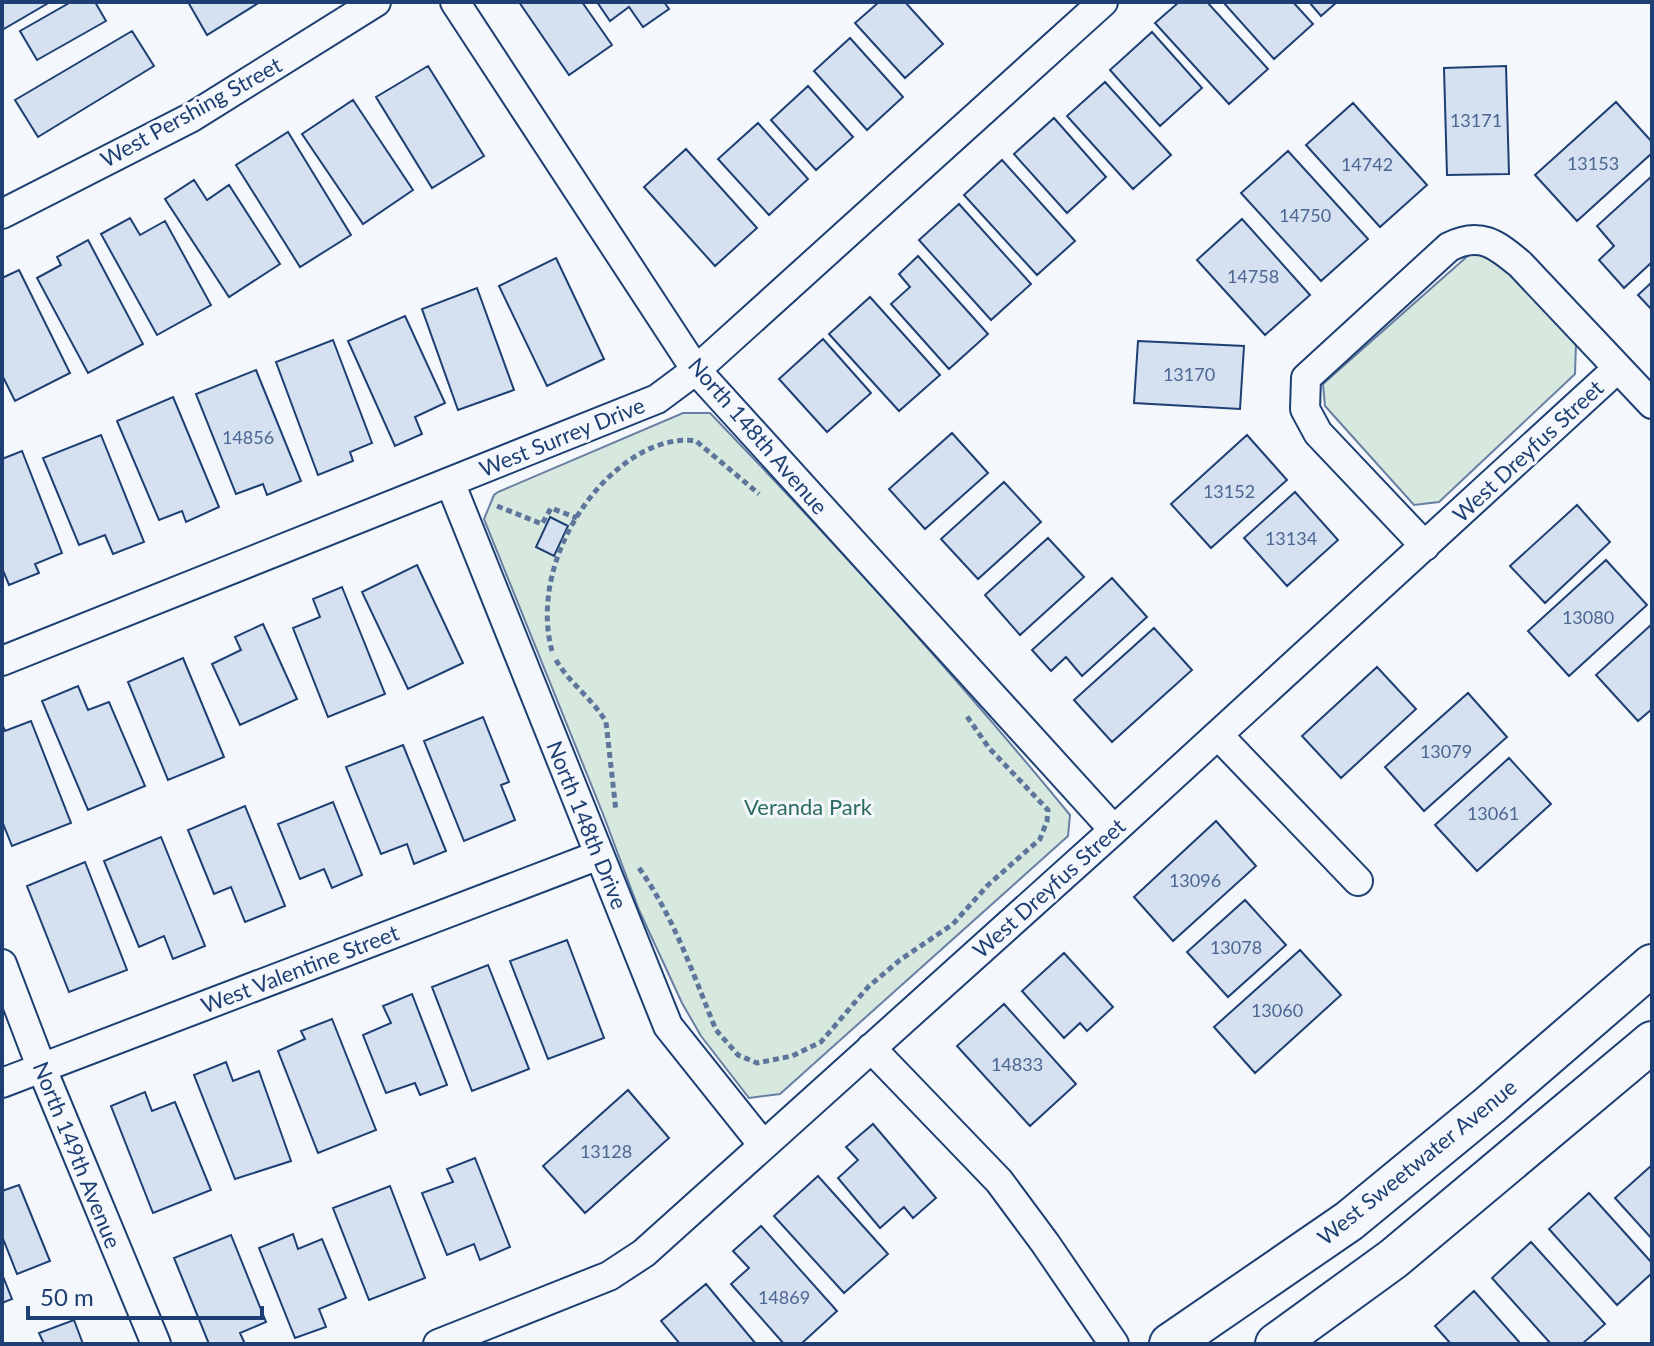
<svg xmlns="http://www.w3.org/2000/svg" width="1654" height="1346" font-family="Lato,sans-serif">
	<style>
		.green { fill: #d7e8df; stroke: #687fa3; stroke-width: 2 }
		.building { fill: #d5e0f0; stroke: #1d3f73; stroke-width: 2 }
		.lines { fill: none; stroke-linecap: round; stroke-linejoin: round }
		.street-casing { stroke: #1d3f73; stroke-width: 32 }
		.secondary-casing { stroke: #1d3f73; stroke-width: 44 }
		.path { stroke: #5e769c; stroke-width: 5; stroke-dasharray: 6 4; stroke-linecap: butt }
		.street { stroke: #f4f7fb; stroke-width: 28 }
		.secondary { stroke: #f4f7fb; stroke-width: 40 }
		.labels { text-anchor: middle; stroke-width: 6; stroke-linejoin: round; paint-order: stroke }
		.number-label { font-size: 18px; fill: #4b6792 }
		.street-label { font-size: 22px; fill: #1d3f73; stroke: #f4f7fb }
		.park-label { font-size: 22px; fill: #2c6c60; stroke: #f4f7fb }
	</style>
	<rect width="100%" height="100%" fill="#f4f7fb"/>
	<path class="green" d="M1471,253L1495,256L1576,343L1575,374L1439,502L1414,505L1325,406L1323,384Z
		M683,413H710C835,543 956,676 1070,815L1068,836L780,1094L749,1098L701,1036L682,1003L639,910L603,814L484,519L494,495L498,492Z"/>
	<path class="building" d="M2,2H50L2,30Z
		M71,2H95L106,21L37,60L20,31Z
		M188,2H260L207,35Z
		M519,2H582L612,45L569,75Z
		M597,2H664L669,9L643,27L629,7L610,21Z
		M879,2H905L943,44L905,78L855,23Z
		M1179,2H1207L1268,69L1229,104L1155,23Z
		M1223,2H1293L1313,24L1274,59Z
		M1309,2H1337L1321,16Z
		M132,31L154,66L38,137L15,100Z
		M1152,32L1202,88L1160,126L1110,70Z
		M850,38L903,97L867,130L814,71Z
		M428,66L484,156L432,188L376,97Z
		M1506,66L1509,174L1447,175L1444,68Z
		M1105,82L1171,155L1133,189L1067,116Z
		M808,86L853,137L816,170L771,120Z
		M353,100L413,190L363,224L302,134Z
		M1616,102L1652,142V153L1577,221L1535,175Z
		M1353,103L1427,185L1380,227L1306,145Z
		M1054,118L1106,177L1067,213L1014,154Z
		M758,123L808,179L769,215L718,159Z
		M288,132L351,235L300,267L236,165Z
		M686,149L757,228L715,266L644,187Z
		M1288,151L1368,239L1321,281L1241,193Z
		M1002,160L1075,241L1037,275L964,195Z
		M1652,176V262L1624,288L1599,260L1614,246L1597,226Z
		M194,180L207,200L229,185L280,264L229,297L165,199Z
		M959,204L1031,284L991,320L919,240Z
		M130,218L140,235L165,221L211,305L157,335L101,234Z
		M1242,219L1310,295L1265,335L1197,260Z
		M88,240L143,344L88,373L37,278L61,265L57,257Z
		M918,256L988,334L949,369L891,304L910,287L899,274Z
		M556,258L604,359L547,386L499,286Z
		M19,270L70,373L15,401L2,375V278Z
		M1652,282V310L1638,295Z
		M477,288L514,390L458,410L422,309Z
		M870,297L940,375L899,411L829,334Z
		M405,316L445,403L415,417L422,434L395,446L348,341Z
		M823,339L871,393L827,432L779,379Z
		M333,340L372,443L350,452L353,461L318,475L276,362Z
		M1138,341L1244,346L1240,409L1134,403Z
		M256,370L301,481L267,495L263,484L236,494L196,394Z
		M173,397L219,507L186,522L182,511L159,520L117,421Z
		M952,433L988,473L925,529L889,489Z
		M101,435L144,542L113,554L105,535L79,545L43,458Z
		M1247,435L1287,480L1211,548L1171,504Z
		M22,451L62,553L35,564L39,573L9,585L2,568V459Z
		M1004,482L1041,522L978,579L941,539Z
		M1295,492L1338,540L1287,586L1244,538Z
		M1577,505L1610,542L1545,603L1510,566Z
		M550,517L568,526L554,556L536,547Z
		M1048,538L1084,577L1020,635L985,595Z
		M1606,560L1647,605L1569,676L1528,631Z
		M417,565L463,663L408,689L362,592Z
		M1112,578L1147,617L1082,676L1066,657L1051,671L1032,650Z
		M342,587L385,694L328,717L293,628L320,617L313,599Z
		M263,624L297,699L240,725L212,664L241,650L235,637Z
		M1652,624V709L1638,721L1596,675Z
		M1154,628L1192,670L1112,742L1074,700Z
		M183,658L224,757L168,780L128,682Z
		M1377,667L1416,709L1341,778L1302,736Z
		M78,686L88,710L109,702L145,786L88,810L42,701Z
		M1468,693L1507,737L1424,811L1385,767Z
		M483,717L509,782L501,785L515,820L464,841L424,741Z
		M31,721L71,823L12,846L2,821V724L5,731Z
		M403,745L446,851L414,864L407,844L381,854L346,767Z
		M1509,758L1551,804L1477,871L1435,825Z
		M333,802L362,875L332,888L324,869L300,879L278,824Z
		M245,806L285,906L245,922L231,887L214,894L188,830Z
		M1216,821L1256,866L1173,941L1134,897Z
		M161,837L205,946L173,959L164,936L139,947L104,861Z
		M85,862L127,970L69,992L27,886Z
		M1245,900L1286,945L1228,997L1187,952Z
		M567,940L604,1038L548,1059L510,961Z
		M1300,950L1341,995L1255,1073L1214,1027Z
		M1064,953L1113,1007L1087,1031L1080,1023L1064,1038L1022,991Z
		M488,965L529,1069L472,1091L432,987Z
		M412,994L447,1085L420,1095L415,1083L386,1093L363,1035L391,1023L383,1006Z
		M1004,1004L1076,1084L1030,1126L957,1046Z
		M332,1019L376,1130L318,1153L278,1051L305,1039L301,1031Z
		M226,1062L233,1081L259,1071L291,1161L235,1179L194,1075Z
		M628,1090L669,1138L585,1213L543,1166Z
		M145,1092L152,1111L175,1102L211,1190L153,1213L111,1106Z
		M873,1124L936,1198L913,1218L904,1207L880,1228L838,1178L858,1160L846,1147Z
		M475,1158L510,1247L480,1260L474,1244L447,1255L422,1193L453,1182L447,1169Z
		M1652,1165V1239L1615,1198Z
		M818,1176L888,1254L844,1293L774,1216Z
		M19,1185L50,1261L17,1274L2,1236V1191Z
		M390,1186L425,1278L369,1300L333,1208Z
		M1589,1193L1652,1263V1273L1617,1305L1549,1229Z
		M761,1226L837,1311L801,1344H784L731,1284L749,1268L733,1251Z
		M293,1234L298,1249L322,1239L346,1298L319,1309L326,1327L295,1338L259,1248Z
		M231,1235L266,1322L240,1333L245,1344H209L174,1258Z
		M1531,1242L1605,1324L1582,1344H1551L1492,1278Z
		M2,1274L12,1299L2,1303Z
		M706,1284L756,1344H680L661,1321Z
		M1474,1291L1521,1344H1451L1435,1326Z
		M74,1320L83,1344H44L39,1333Z"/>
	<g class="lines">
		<g class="street-casing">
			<path id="street" d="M455,2L696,370L1114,830
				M2,214L192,117L376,2
				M450,482L668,1026L763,1145
				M1425,546L1318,433L1305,409L1306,378L1449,247C1480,231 1496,244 1520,264L1652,404
				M2,661L657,399L696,370L1103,2
				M1218,735L1358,881
				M2,964L42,1069L156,1344
				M871,1048L999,1181L1045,1243L1114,1344
				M2,1083L599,855
				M438,1344L609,1276L644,1253L1114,830L1618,368"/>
		</g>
		<g class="secondary-casing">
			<path id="secondary" d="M1170,1344L1349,1221L1490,1105L1652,965
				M1276,1344L1393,1259L1652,1042"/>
		</g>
		<path class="path" d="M497,506L542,524L551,508L577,518
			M552,651C532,578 578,487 643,452C658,444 678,438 696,441L759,494
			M556,660C569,683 593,699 606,722L616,811
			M639,868C674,917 693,974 716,1030L738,1055L757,1063L792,1056L821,1042L868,987L900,960L953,924L988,885L1040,839L1047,821L1048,810L989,748L966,715"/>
		<use href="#street" class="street"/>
		<use href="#secondary" class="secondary"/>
	</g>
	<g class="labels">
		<g class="number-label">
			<text x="1476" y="127">13171</text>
			<text x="1593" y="170">13153</text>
			<text x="1367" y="171">14742</text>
			<text x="1305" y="222">14750</text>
			<text x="1253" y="283">14758</text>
			<text x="1189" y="381">13170</text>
			<text x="248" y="444">14856</text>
			<text x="1229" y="498">13152</text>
			<text x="1291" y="545">13134</text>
			<text x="1588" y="624">13080</text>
			<text x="1446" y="758">13079</text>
			<text x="1493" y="820">13061</text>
			<text x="1195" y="887">13096</text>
			<text x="1236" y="954">13078</text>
			<text x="1277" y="1017">13060</text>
			<text x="1017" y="1071">14833</text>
			<text x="606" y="1158">13128</text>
			<text x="784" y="1304">14869</text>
		</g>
		<g class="street-label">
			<text transform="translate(191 112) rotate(-29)" y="8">West Pershing Street</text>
			<text transform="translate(758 436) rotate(49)" y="8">North 148th Avenue</text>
			<text transform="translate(562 437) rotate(-22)" y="8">West Surrey Drive</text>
			<text transform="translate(1528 451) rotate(-43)" y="8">West Dreyfus Street</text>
			<text transform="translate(587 825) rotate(68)" y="8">North 148th Drive</text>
			<text transform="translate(1049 888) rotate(-42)" y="8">West Dreyfus Street</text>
			<text transform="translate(300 969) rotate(-21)" y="8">West Valentine Street</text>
			<text transform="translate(77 1155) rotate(68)" y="8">North 149th Avenue</text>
			<text transform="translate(1417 1162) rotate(-39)" y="8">West Sweetwater Avenue</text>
		</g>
		<g class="park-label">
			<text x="808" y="815">Veranda Park</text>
		</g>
	</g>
	<rect width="1654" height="1346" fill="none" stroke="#1d3f73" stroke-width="8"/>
	<path d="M28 1306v12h234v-12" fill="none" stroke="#1d3f73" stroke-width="4"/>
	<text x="40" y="1306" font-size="24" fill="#1d3f73" stroke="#f4f7fb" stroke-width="6" paint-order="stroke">50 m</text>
</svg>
